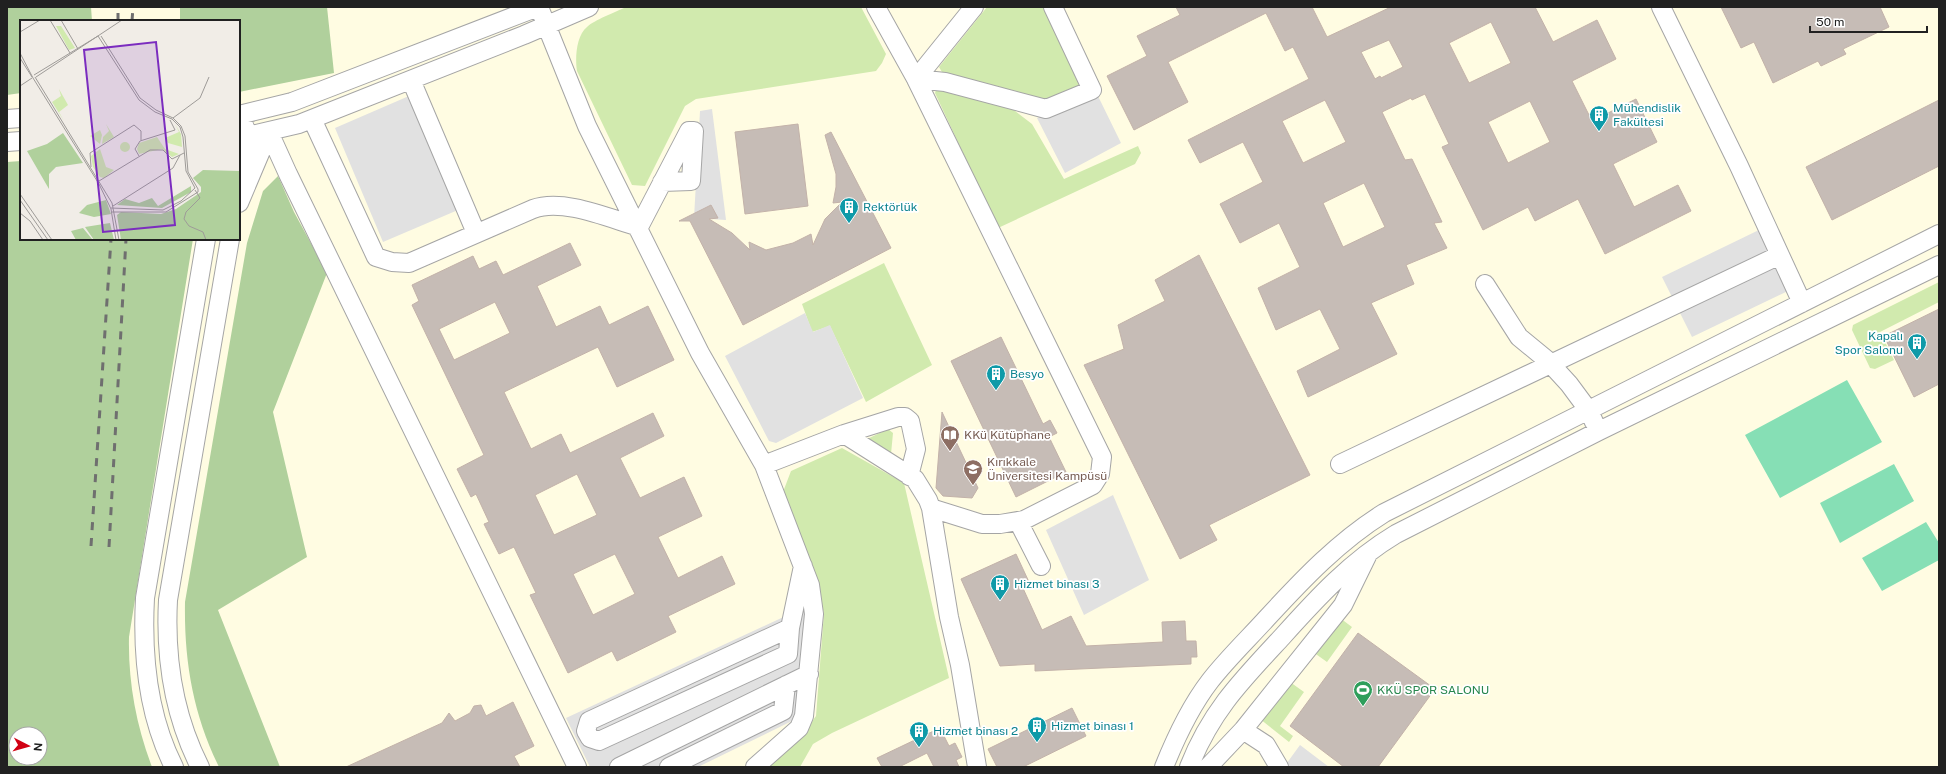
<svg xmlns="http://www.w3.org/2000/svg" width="1946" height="774" font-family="'Public Sans',sans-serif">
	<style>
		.education { fill: #fffce2; fill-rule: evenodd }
		.grass { fill: #d1eaae }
		.forest { fill: #b0d09c; fill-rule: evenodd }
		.pitch { fill: #86dfb5 }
		.parking { fill: #e1e1e1 }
		.building { fill: #c6bcb6; stroke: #c3b2a9; fill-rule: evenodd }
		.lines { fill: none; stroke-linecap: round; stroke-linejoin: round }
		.minor-casing { stroke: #a5a5a5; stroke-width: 20 }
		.minor { stroke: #fff; stroke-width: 18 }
		.rail { stroke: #6f6f6f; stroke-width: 3; stroke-dasharray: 8 8; stroke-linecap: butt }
		.labels { text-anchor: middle; stroke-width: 3.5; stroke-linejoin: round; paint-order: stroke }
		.culture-label { font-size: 12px; fill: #0d838f; stroke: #fff; text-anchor: start }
		.education-label { font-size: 12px; fill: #785e54; stroke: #fff; text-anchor: start }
		.leisure-label { font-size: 12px; fill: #27864d; stroke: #fff; text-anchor: start }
		.inset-road { fill: none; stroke: #9e9b98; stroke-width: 1 }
		.view { fill: #7b2cbf; fill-opacity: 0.15; stroke: #7b2cbf; stroke-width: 2 }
		.inset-edge { fill: none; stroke: #212121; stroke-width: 2 }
	</style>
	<rect width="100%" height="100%" fill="#f1ede7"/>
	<path class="education" d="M7,7H1939V767H7ZM21,21H239V239H21ZM16,734H40V758H16Z"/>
	<path class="grass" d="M626,7H861L886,54L882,63L876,71L696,99L685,106L645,186L632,185L577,71C575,59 576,36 587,27C594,20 616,12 626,7Z
		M987,7H1045L1082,87L1050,102L1032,100L942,72L939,67Z
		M940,88L1010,107L1032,124L1064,179L1138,146L1141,153L1135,164L998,228L935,93L936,90Z
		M884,263L932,365L866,402L830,326L812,332L802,304Z
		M1939,282V302L1880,332L1894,360L1875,369L1870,368L1852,330L1853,325Z
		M888,429L893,433L891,454L859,443Z
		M842,448L904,483L949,678L832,733L813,744L800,767H769L798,741L816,716L824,613L810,565L783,492L791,471Z
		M1340,618L1352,627L1327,662L1313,652Z
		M1290,682L1304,692L1280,726L1293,736L1289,742L1260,719Z"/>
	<path class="forest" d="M7,7H91L92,21H21V93L7,95Z
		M180,7H327L334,73L239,92V21H180Z
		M21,161V239H193L129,637C128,681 136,725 152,767H7V162ZM16,734H40V758H16Z
		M278,176L294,212L327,273L273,412L307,557L218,610L280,767H219C193,714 184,661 185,602L247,243L263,191Z"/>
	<path class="pitch" d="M1847,380L1882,442L1780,498L1745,435Z
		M1894,464L1914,501L1840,543L1820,503Z
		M1926,522L1939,543V560L1882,591L1862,558Z"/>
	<path class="parking" d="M1097,94L1121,143L1065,173L1037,118Z
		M409,96L458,210L383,242L335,128Z
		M712,109L726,220L694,218L700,111Z
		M1761,229L1788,291L1692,337L1662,277Z
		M805,313L813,332L830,325L863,398L776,443L769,441L725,356Z
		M1113,495L1149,580L1084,615L1046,530Z
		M805,607L796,719L698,767H590L566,718Z
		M1300,745L1329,767H1284Z"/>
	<path class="building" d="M1176,7H1312L1327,37L1391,7H1535L1553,42L1597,20L1616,59L1572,81L1592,121L1636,99L1657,142L1613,164L1634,207L1678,185L1691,211L1605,254L1578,199L1535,221L1528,207L1483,230L1442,147L1449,144L1425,94L1412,100L1411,98L1382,112L1405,160L1412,159L1442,222L1434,223L1447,248L1406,265L1414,284L1371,303L1397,354L1308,397L1297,371L1340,349L1320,309L1276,330L1258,288L1300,267L1279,223L1240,243L1220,204L1263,182L1243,142L1200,163L1188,140L1309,79L1293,47L1285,51L1266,13L1168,62L1188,102L1134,130L1107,76L1147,56L1137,36L1180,15ZM1491,22L1511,63L1469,83L1449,43ZM1389,40L1403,67L1381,78L1380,76L1375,79L1361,52ZM1325,100L1346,142L1303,163L1282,121ZM1530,101L1550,142L1508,163L1488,122ZM1364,183L1385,227L1343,247L1323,203Z
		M1721,7H1880L1889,27L1843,49L1846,54L1821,66L1818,61L1773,83L1754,42L1741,48Z
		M1939,100V166L1832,220L1806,167Z
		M798,124L808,206L745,214L735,132Z
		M831,132L891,248L743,325L690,221H679L711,205L718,218L709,219L732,233L750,250L749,242L766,250L793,243L811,234L813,245L825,219L842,202L833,203L836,187V174L825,135Z
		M570,243L581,265L537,286L556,327L600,306L609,325L648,306L674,360L617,387L598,347L504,392L531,449L561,434L570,453L653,413L664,436L620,458L640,498L684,477L702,516L658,537L678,578L722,556L735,584L668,616L676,632L617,661L612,651L568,673L530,595L536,593L514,547L499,554L484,524L489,522L476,494L471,497L457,469L484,455L412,305L419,301L412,285L473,256L479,269L496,261L503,275ZM495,302L510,333L454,360L439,329ZM577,474L597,515L554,535L535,495ZM615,554L635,594L593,615L573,574Z
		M1199,255L1310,475L1209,525L1217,540L1180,559L1084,365L1124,349L1118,325L1165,301L1155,280Z
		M1939,309V384L1914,397L1884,336Z
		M1001,337L1043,424L1050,420L1057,433L1049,437L1066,472L1016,497L951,361Z
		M942,412L978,488L972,498L943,496L936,488Z
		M1016,554L1029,582L1022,586L1042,630L1071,616L1086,646L1163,642L1162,622L1185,621L1186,641H1196L1197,657H1191V664L1035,671V664L1000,666L961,579Z
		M1358,633L1435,689L1378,767H1344L1290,726Z
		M513,702L534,746L514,756L520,767H346L442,723L449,713L455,721L470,713L474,706L481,705L486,716Z
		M1072,708L1086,736L1023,767H997L988,749Z
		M940,728L949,746L955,743L962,757L956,760L959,767H934L927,753L899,767H882L877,758Z"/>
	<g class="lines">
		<g class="minor-casing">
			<path id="minor" d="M539,7L587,126L700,353L764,465L810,585L814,614L804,716L799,728L755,767
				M876,7L916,79L1102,457L1100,474L1093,485L1024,520L1000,524H982L931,508
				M1661,7L1739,166L1802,303
				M916,79L945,82L1046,109L1092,90L1053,7
				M916,79L974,7
				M411,80L476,233
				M239,115L292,102L538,7
				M7,119L21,118
				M312,119L376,257L392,262L409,263L533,209C563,198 608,218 639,227L689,131H694L691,181L662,182
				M269,132L288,174L577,767
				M239,138L299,124L524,35L589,7
				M7,142L21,141
				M239,185L247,137L245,127
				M239,203L269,132
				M1485,284L1519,337L1547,360L1569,384L1589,411L1594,422
				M844,434L898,417H905L910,421L916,449L909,476
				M1340,464L1780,255
				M764,465L844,434L915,479L928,500L931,508L949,617L960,665L977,767
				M1018,521L1041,566
				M790,628L788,654L599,741L590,738L586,731L589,721L790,628L803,566
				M1243,730L1266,745L1279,767
				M174,767C148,716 142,654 145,598L206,239
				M200,767C174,716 165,657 168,600L230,239
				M619,767L809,674
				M669,767L783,711L786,685
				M1164,767C1176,737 1190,707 1210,681C1227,659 1248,639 1267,618C1303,579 1339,541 1384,513L1939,234
				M1189,767C1211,711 1242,680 1282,637C1317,598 1351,561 1396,534L1599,431L1939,265
				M1208,767L1243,730L1343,605L1368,554"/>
		</g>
		<use href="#minor" class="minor"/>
		<path class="rail" d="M118,21V7
			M132,21L133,7
			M91,546L111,239
			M109,547L126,239"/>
	</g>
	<defs>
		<g id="building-pin" transform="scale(1)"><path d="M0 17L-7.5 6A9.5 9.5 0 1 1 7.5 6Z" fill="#0f9aa8" stroke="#fff"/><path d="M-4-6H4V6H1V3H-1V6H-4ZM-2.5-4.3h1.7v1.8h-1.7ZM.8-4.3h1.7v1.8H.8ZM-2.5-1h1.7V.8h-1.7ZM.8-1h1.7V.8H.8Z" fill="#fff"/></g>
		<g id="library-pin" transform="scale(1)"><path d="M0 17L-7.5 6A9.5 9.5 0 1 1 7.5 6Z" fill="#8d6e63" stroke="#fff"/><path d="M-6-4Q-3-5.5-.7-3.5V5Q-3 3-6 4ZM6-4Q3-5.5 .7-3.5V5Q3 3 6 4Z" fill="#fff"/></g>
		<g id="university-pin" transform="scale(1)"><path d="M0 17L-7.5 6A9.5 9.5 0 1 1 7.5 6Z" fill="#8d6e63" stroke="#fff"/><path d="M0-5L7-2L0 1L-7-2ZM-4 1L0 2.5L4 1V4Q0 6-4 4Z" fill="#fff"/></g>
		<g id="stadium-pin" transform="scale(1)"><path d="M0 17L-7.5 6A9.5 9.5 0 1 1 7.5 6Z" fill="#2e9e5b" stroke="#fff"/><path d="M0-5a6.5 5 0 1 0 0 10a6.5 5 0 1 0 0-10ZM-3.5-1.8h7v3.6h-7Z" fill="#fff"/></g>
	</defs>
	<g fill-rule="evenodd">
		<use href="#building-pin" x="1599" y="115"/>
		<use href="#building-pin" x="849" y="207"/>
		<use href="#building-pin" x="1917" y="343"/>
		<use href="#building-pin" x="996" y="374"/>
		<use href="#library-pin" x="950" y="435"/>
		<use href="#university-pin" x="973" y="469"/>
		<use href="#building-pin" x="1000" y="584"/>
		<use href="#stadium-pin" x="1363" y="690"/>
		<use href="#building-pin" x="1037" y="726"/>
		<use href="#building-pin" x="919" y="731"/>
	</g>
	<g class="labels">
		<g class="culture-label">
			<text x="1613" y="112">Mühendislik<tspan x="1613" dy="14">Fakültesi</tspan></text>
			<text x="863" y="211">Rektörlük</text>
			<text x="1903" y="340" text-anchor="end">Kapalı<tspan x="1903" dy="14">Spor Salonu</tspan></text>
			<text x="1010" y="378">Besyo</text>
			<text x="1014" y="588">Hizmet binası 3</text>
			<text x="1051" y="730">Hizmet binası 1</text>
			<text x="933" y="735">Hizmet binası 2</text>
		</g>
		<g class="education-label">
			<text x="964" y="439">KKü Kütüphane</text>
			<text x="987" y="466">Kırıkkale<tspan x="987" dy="14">Üniversitesi Kampüsü</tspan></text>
		</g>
		<g class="leisure-label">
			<text x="1377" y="694">KKÜ SPOR SALONU</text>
		</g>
	</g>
	<g transform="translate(20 20)">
		<rect width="220" height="220" fill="#f1ede7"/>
		<path d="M36,6H41L55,28L49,30ZM39,69L48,85L39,92L44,101L32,82L41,76ZM86,104L94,117L82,124L83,117L89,111ZM155,104L161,114L162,127L148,123L145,118L159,112ZM80,110L82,115L80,124L70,116ZM137,117L145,129L159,134L152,137L142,129L119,134L117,129L119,123ZM100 127a5 5 0 1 1 10 0a5 5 0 1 1-10 0ZM80,129L86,147L94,150L84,158L80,157L73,147L71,136Z" fill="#d1eaae"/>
		<path d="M43,113L63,143L36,147L29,154V169L7,131L27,124ZM183,150L220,151V220H101L97,195L101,192L141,194L156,189L181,172V167L173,158ZM171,166V172L142,188L97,185L105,179L119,183L132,178L138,186ZM86,180L91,194L74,197L59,193L67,185ZM90,203L94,220H74L65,207ZM63,208L72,219V220H56L51,211Z" fill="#b0d09c"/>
		<path class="inset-road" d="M30,0L50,33M41,0L58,29M0,12L20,0M78,16L119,80L135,92L152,99L160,107L163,117L166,151L175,168L161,181L143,190L91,188M81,16L120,78L136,90L153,98L161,106L165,116L168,152L178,169V172L146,192H92M0,33L13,58M0,38L12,57M14,55L78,16M15,57L92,183L99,220M16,57L102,0M13,58L79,164L91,189L96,220M0,66L12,58M153,98L180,78L189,57M119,136L115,129L120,121L155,110L150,100M71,147L70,133L114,105L121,111V120M79,161L130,130H143L152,139L160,135M175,170L180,178L166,192L164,199L169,206L183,212L186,220M0,174L32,220M0,180L28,220M93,186L153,148L160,135L164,133M0,193L10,201L23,220"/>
		<path class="view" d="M136,22L155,205L83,212L64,30Z"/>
		<rect width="220" height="220" class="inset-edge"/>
	</g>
	<rect width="1946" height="774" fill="none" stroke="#212121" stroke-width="16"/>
	<g transform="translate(28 746) rotate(96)"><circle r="19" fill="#ffffff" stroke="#a6a6a6"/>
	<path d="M0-3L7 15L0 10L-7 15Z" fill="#d10013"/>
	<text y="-6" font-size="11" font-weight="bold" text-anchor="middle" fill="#212121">N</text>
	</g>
	<path d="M1810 26v6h117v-6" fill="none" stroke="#212121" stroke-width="2"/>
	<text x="1816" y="26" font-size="12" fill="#212121" stroke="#ffffff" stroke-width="3" paint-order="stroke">50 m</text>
</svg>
